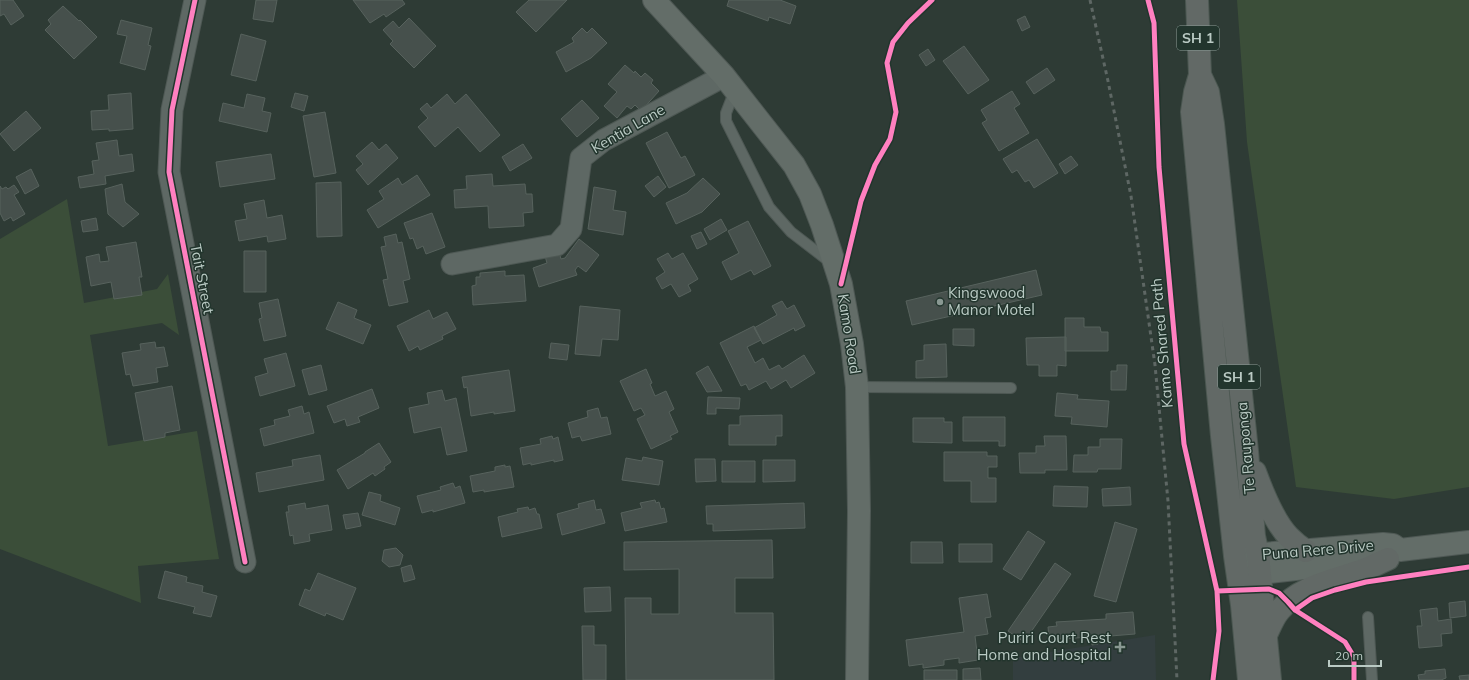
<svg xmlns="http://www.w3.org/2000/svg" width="1469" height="680" font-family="Mulish,sans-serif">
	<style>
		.medical { fill: #333e3f }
		.green { fill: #3b4e39 }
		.building { fill: #46504c; stroke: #57625d }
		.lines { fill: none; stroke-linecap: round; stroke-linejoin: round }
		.service-casing { stroke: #4e5854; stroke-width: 12 }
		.minor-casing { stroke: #4e5854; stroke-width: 23 }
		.secondary-casing { stroke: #4e5854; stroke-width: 24 }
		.trunk-casing { stroke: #4b5751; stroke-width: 24 }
		.service { stroke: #5e6864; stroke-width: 10 }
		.minor { stroke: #5e6864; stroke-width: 21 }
		.secondary { stroke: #636d68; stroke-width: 22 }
		.trunk { stroke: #626966; stroke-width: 22 }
		.rail { stroke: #5e6764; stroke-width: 3; stroke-dasharray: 4 4; stroke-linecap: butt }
		.cycleway-casing { stroke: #22352d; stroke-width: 8 }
		.cycleway { stroke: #ff80c0; stroke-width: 5 }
		.poi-dot { fill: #899892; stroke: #22352d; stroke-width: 1.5 }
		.labels { text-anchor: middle; stroke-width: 3; stroke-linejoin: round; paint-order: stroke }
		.shield { fill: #22352d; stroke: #8c9d97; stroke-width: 1 }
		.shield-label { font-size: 14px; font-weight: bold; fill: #bacac4 }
		.street-label { font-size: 15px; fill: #bacac4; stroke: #22352d }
		.poi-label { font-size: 15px; fill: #bacac4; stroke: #22352d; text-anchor: start }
	</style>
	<rect width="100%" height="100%" fill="#2e3b35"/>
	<path class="medical" d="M1155,635L1156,680H1013V658Z"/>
	<path class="green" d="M1237,0H1469V487L1394,499L1296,487L1247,142Z
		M67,199L84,303L157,289L168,274L179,335L162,323L90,335L108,446L197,431L219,559L138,566L141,603L0,549V239Z"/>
	<path class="building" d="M0,0H13L24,16L11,25L4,14L0,16Z
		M256,0H277L273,22L253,19Z
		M353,0H402L405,4L386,17L384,14L370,23Z
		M529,0H567L536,32L516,12Z
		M729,0H780L796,6L790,24L769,17L768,21L727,6Z
		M63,6L79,21L80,20L97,37L74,59L45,30L51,24L48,20Z
		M1025,16L1030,27L1022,31L1017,20Z
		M409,18L436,46L414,68L390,44L393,41L383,30L393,21L399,28Z
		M121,20L152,28L148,45L151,46L145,70L120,63L127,36L117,34Z
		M582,28L587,33L592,28L607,43L591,58L566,72L556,52L574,42L572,38Z
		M241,34L266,41L256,81L231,75Z
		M964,46L989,80L968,94L943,61Z
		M928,49L935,60L926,66L919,55Z
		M625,65L634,73L635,71L641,77L645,73L653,80L651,83L659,91L641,111L635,105L631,109L627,106L617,118L604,106L617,92L608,84Z
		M1047,68L1055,80L1034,94L1026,82Z
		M1012,91L1020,104L1014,108L1029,133L999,151L982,123L987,120L981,110Z
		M131,93L133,129L109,131V129L92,130L91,111L109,110L108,95Z
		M295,93L308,96L304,111L291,107Z
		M247,94L265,98L262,111L271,113L267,132L219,121L223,103L244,108Z
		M447,94L455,104L466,94L500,135L480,152L458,127L435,147L418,127L428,118L420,109L427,103L431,108Z
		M582,100L599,118L577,137L561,119Z
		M26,111L41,128L14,151L0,134Z
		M325,112L336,173L314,177L303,116Z
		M667,132L681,158L685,156L695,175L669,188L646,143Z
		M1037,139L1058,173L1034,188L1029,180L1025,182L1017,170L1012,173L1003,159Z
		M117,140L119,156L132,154L134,171L105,176L106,184L80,188L78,177L94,174L92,161L99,160L96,143Z
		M372,142L379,150L386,144L398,158L368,185L356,170L363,164L356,156Z
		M523,144L532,158L510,171L502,157Z
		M271,154L275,179L220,187L216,162Z
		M1071,156L1078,165L1065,174L1059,164Z
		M31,169L39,186L25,194L16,177Z
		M492,174L493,186L525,184L526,194H532L533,212L523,213L524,226L489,228L488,206L455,208L454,190L467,189L466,176Z
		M417,175L430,195L378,228L367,210L384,199L379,191L398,178L402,185Z
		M658,176L666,187L654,197L645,186Z
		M703,178L720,194L702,212L676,224L666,203L687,193Z
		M341,182L342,236L317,237L316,183Z
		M122,184L125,202L139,214L123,227L108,214L105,189Z
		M14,185L19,192L14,195L25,214L13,221L11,217L4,221L0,213V186L2,189L6,187L8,189Z
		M594,187L616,191L613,210L626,212L623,235L588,229Z
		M264,200L267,218L282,215L286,239L268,242L267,236L239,241L235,221L247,219L244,204Z
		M432,213L445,247L426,254L423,246L417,249L413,238L410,239L404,223Z
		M96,218L98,230L83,232L81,221Z
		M721,219L727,230L710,240L704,229Z
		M748,221L771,266L754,275L751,270L731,280L722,262L739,253L728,231Z
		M701,232L707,244L697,249L691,236Z
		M396,234L398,243L402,242L410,279L403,281L408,302L389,306L383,280L388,279L381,247L386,246L384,237Z
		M579,239L599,255L586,272L578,266L575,270L577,275L539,287L533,268L547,263L545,256L559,252L561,259L565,258Z
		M136,242L142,277H139L142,295L114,299L111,282L91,286L86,257L99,254L100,262L109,261L106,247Z
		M244,251H266V292H244Z
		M668,253L672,259L683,253L698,279L688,285L691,291L679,297L671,284L662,289L656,278L665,272L657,259Z
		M1036,270L1042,295L912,325L906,301Z
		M505,271V276L524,275L526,301L473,305L472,286L476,285V277H480V273Z
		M278,299L286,336L264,341L259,319L262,318L259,303Z
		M782,301L787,309L794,305L805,326L795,331L794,328L763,344L754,328L777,315L772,306Z
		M338,302L357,310L354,318L371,325L363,344L326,329Z
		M580,306L620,310L618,340L602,339L600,356L575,354Z
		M429,310L433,319L447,312L456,329L442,336L443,339L420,350L418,346L409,351L397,326Z
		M1065,318H1084V327H1100L1101,332H1108V351H1065Z
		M754,326L761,340L747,347L755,363L763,358L769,370L779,365L782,369L804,355L815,373L791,388L786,380L771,389L766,381L749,390L746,384L741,386L720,343Z
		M953,329H974V346L953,345Z
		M1066,337V366L1057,365V376H1039V365H1027L1026,338Z
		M155,342L156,348L164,347L168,366L156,368L158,382L133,386L130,374L126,375L122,353L141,350L140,344Z
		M551,343L569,345L567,360L549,358Z
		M946,344L947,377L916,378V361L924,360V345Z
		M286,353L295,386L260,396L255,377L268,373L264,359Z
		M321,365L327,390L309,395L302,370Z
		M1117,365H1127L1126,390H1111V371H1117Z
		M708,366L722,391L707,392L696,373Z
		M646,369L652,383L650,384L655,396L666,391L674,409L669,412L678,432L670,436L672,439L651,449L637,419L645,415L641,408L634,411L620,381Z
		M509,370L515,411L494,414V412L471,416L467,387L464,388L462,377Z
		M172,386L180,430L165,433V437L144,441L135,393Z
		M372,389L379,408L358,417L360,422L347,426L345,419L334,423L327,406Z
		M442,390L445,401L456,398L467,451L447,455L441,427L414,433L409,408L429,404L427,393Z
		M1057,393L1078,395L1077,399L1109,401L1107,427L1071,424L1072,417L1055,416Z
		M708,397L740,398L739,409L716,408V414H707Z
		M302,406L304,414L309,412L314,433L264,446L260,429L275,425L274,420L290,416L288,410Z
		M598,408L601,418L607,417L611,434L582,441L580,436L572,438L568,423L588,417L587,411Z
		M782,415V436H776V445H729V425H740V416Z
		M963,417H1005V446H999V441H963Z
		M913,418H944V422H952V443L913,442Z
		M552,436L553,439L558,437L563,460L554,462V460L531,465V463L523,465L520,448L541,444L540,439Z
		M1044,436H1066L1067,470H1045V473H1020L1019,453H1036V446H1045Z
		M1100,439H1122L1121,469H1098L1097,472H1073L1074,455H1088V447H1100Z
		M379,443L391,462L384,467L385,469L375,476L373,473L348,489L337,470L365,453V452Z
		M944,452H987V456H997V467H988V478H996V502H971V481H944Z
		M320,455L324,480L259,492L256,473L293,466L292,460Z
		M643,457L663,461L659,485L622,480L626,458L642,461Z
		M695,459H715L716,481L696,482Z
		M763,460H795V481L763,482Z
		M722,461H755V482H722Z
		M505,465V467L510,466L514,487L484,492V490L473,492L470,476L495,471V467Z
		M453,483L455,488L460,486L465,503L433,512V510L422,513L417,496L441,490L440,487Z
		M1054,486L1088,487L1087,507L1053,506Z
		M1130,487L1131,505L1103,506L1102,489Z
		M369,492L381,495L380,501L400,508L395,525L362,515Z
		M594,500L596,510L601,509L605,523L562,535L557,514L579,508L578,504Z
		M655,500L656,503L659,502L661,509L664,508L667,522L625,531L621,513L642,508L640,503Z
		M305,503L306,509L328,505L332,530L309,534L310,541L294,544L293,535L290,536L286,512H289L288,506Z
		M804,503L805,528L713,531V524H707L706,506Z
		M528,507L529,510L535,508L537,514H539L542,528L502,537L498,517L518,512L517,509Z
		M358,513L361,526L346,529L343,515Z
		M1115,522L1137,529L1116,602L1094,596Z
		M1028,531L1045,542L1021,580L1003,569Z
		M772,540L773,578H735V613H773L774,680H626L625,598H651V614H679V569L624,570V542Z
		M911,542H942L943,563H911Z
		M959,544H992V562H959Z
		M396,548L403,555L400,565L389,567L382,561L384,550Z
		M1055,563L1071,574L1024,642L1008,631Z
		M411,565L415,579L404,582L401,568Z
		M165,571L187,577L186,582L203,586L202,592L217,596L211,617L193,613L195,607L158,598Z
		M318,573L356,588L343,620L326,613L325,616L299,605L305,589L310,591Z
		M610,587L611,611L585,612L584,588Z
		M987,594L991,617L985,618L988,634L975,636L978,660L959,663V658L944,660V665L923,668V664L909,666L906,640L964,632L959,598Z
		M1465,601L1466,616L1450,618L1449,603Z
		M1437,608L1438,621L1451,619L1452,633L1441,634L1442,646L1419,648L1417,626H1422L1420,610Z
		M1133,612L1135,634L1098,637V644L1092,645V637L1058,639V636L1049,637L1048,627L1057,626L1056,622L1106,619V614Z
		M582,626H594V645H606V680H583Z
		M980,668L981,680H963V669Z
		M1445,669L1446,678L1441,680H1419L1418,675L1425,674V671Z
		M924,670H957V680H924Z
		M1469,675V680H1460L1459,676Z"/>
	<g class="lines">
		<g class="service-casing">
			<path id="service" d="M735,90L726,113V121L769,207L791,232L830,262
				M857,387L1011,388
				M1368,617L1372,680"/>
		</g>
		<g class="minor-casing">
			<path id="minor" d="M195,0L172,110L169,172L245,562
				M452,264L557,245L571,229L581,158L604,140L724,76"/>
		</g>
		<g class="secondary-casing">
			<path id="secondary" d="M654,0L724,76L794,165L810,194L822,225L841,284L852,344L857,387L859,511L857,680
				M1238,556L1383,544L1393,545L1400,550L1469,542
				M1242,575L1377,560"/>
		</g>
		<g class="trunk-casing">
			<path id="trunk" d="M1197,0L1200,75L1195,92L1192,112L1222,436L1235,556L1242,605L1249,680
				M1200,75L1208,92L1213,124L1247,451L1254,536L1258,555L1270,680
				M1255,472C1262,491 1275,523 1289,537C1294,542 1300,547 1306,551
				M1266,635C1270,627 1273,618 1279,611C1300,585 1337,580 1366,569C1374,566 1381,562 1388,559"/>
		</g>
		<use href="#service" class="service"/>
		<use href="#minor" class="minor"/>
		<use href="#secondary" class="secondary"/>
		<use href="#trunk" class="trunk"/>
		<path class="rail" d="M1090,0L1108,81L1131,196L1155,365L1168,501L1177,680"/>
		<g class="cycleway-casing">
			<path id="cycleway" d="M195,0L172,110L169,172L245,562
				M1148,0L1154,23L1159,167L1184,444L1217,591L1219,631L1213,680
				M841,284L861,201L875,165L890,139L896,112L887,63L893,42L908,23L932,0
				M1217,591L1269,589L1279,593L1288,602L1295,610L1345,642L1354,657V680
				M1295,610L1312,598L1335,590L1366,582L1469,567"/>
		</g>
		<use href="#cycleway" class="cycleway"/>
	</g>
	<g class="poi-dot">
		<circle cx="940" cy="302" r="4"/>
		<path d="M1118 641h4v4h4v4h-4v4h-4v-4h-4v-4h4z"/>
	</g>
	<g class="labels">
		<g class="shield">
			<rect x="1177" y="26" width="42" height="24" rx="3"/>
			<rect x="1218" y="365" width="42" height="24" rx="3"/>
		</g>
		<g class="shield-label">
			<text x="1198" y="43">SH 1</text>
			<text x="1239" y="382">SH 1</text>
		</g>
		<g class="street-label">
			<text transform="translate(628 129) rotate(-30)" y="5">Kentia Lane</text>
			<text transform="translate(202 279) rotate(79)" y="5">Tait Street</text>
			<text transform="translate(849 334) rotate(81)" y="5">Kamo Road</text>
			<text transform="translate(1162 343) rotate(-95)" y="5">Kamo Shared Path</text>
			<text transform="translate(1246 448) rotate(-95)" y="5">Te Rauponga</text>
			<text transform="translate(1318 550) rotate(-5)" y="5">Puna Rere Drive</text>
		</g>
		<g class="poi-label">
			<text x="948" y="298">Kingswood<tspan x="948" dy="17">Manor Motel</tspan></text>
			<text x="1111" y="643" text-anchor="end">Puriri Court Rest<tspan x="1111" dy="17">Home and Hospital</tspan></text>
		</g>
	</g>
	<path d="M1329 660v6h52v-6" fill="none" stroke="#bacac4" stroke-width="2"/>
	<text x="1335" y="660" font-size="12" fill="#bacac4" stroke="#22352d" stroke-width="3" paint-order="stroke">20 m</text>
</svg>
